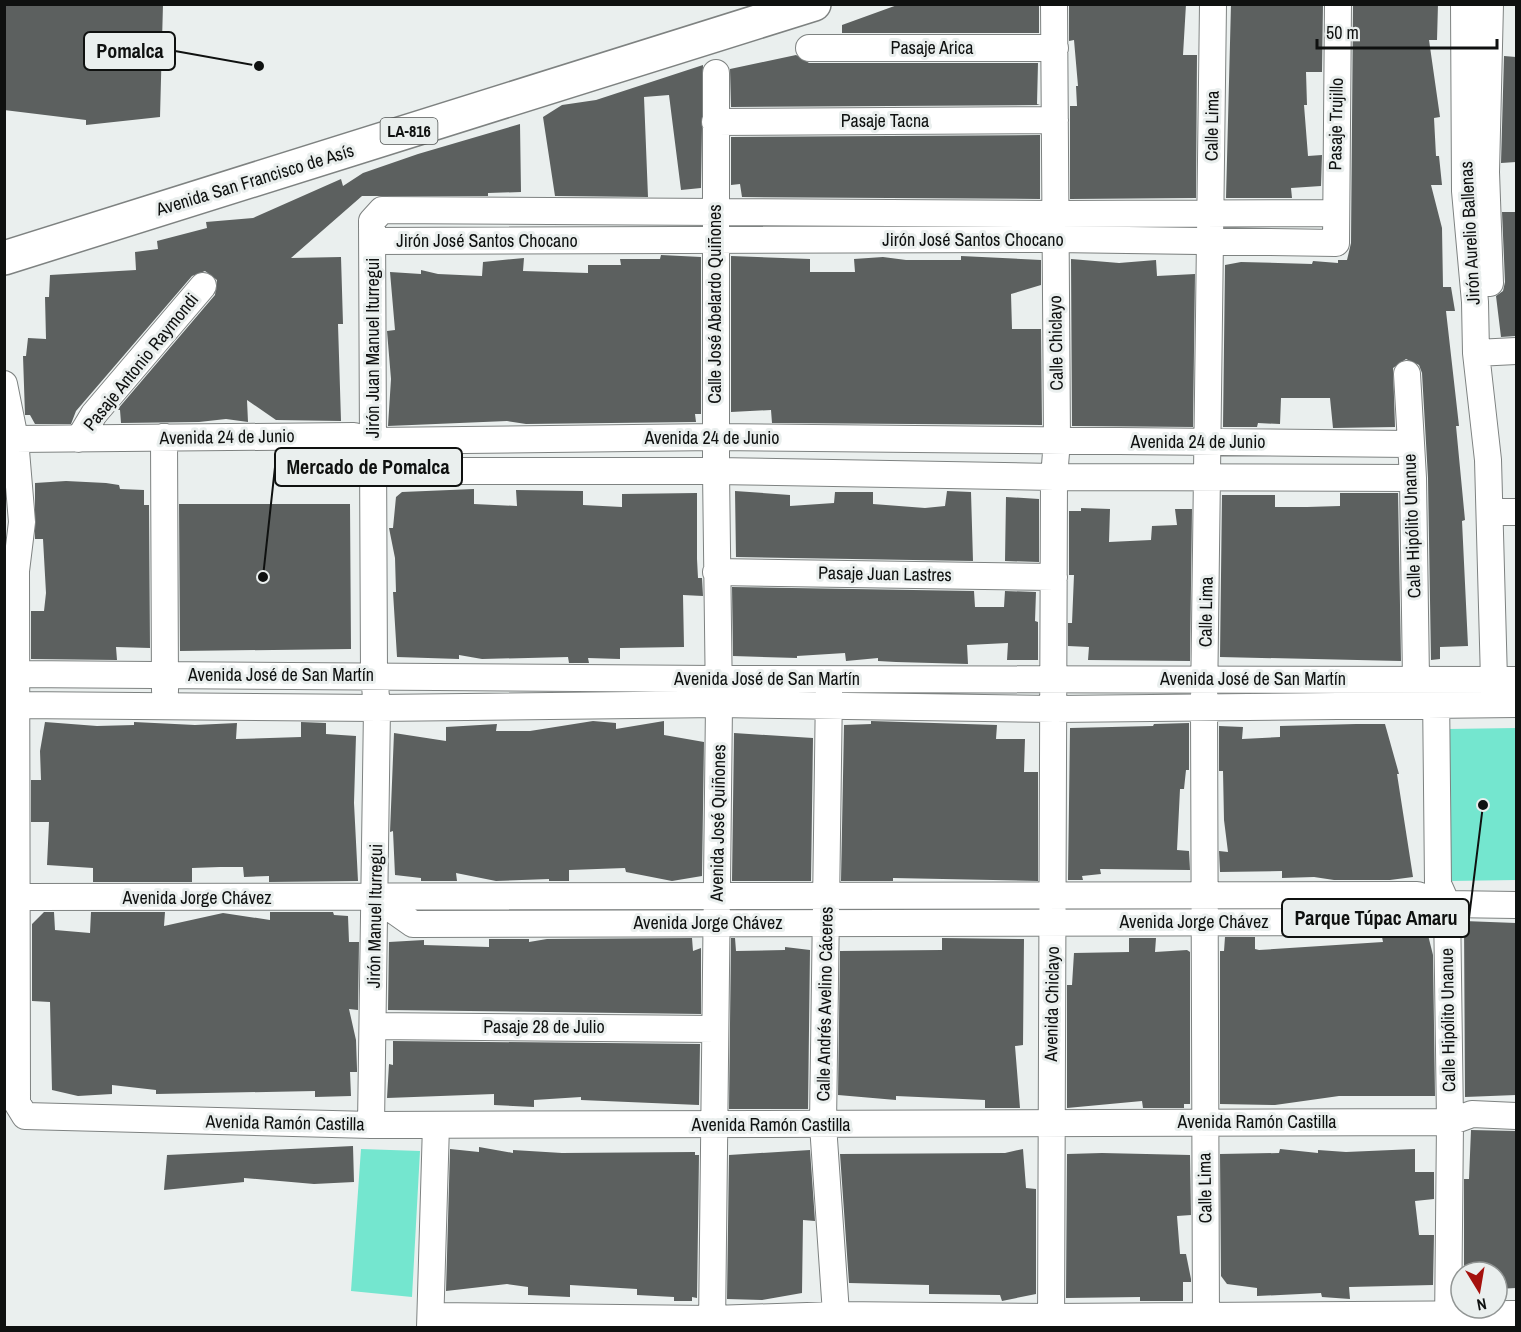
<svg xmlns="http://www.w3.org/2000/svg" width="1521" height="1332" font-family="'Archivo Narrow',sans-serif">
	<style>
		.green { fill: #74e6cf }
		.building { fill: #5c605f }
		.lines { fill: none; stroke-linecap: round; stroke-linejoin: round }
		.minor-casing { stroke: #7e8281; stroke-width: 28 }
		.trunk-casing { stroke: #7e8281; stroke-width: 36 }
		.minor { stroke: #fff; stroke-width: 26 }
		.trunk { stroke: #fff; stroke-width: 33 }
		.labels { text-anchor: middle; stroke-width: 6; stroke-linejoin: round; paint-order: stroke }
		.shield { fill: #eaefee; stroke: #515453; stroke-width: 1.5 }
		.shield-label { font-size: 16px; font-weight: bold; fill: #0f1110 }
		.street-label { font-size: 18px; fill: #0f1110; stroke: #eaefee }
		.leader { fill: none; stroke: #0f1110; stroke-width: 2 }
		.callout-dot { fill: #0f1110; stroke: #eaefee; stroke-width: 2 }
		.callout { fill: #eaefee; stroke: #0f1110; stroke-width: 2 }
		.callout-label { font-size: 20px; text-anchor: middle; font-weight: bold; fill: #0f1110 }
	</style>
	<rect width="100%" height="100%" fill="#eaefee"/>
	<path class="green" d="M1516,728V880L1450,881L1448,729Z
		M361,1149L420,1151L412,1297L351,1291Z"/>
	<path class="building" d="M4,4H163L160,117L86,125V120L4,110Z
		M900,4H1039V33H842V25Z
		M1069,4H1186L1183,55H1197L1196,198L1070,199V106H1077L1076,86H1078L1074,40L1069,41Z
		M1231,4H1323L1322,72H1306L1307,105H1304L1308,156L1322,155L1321,186L1291,188L1292,198H1226Z
		M1353,4H1438L1437,40H1429L1440,117L1434,118L1436,156H1439L1442,185H1431L1442,228L1443,287H1451L1455,311H1446L1459,426H1456L1465,520L1462,521L1468,646L1440,647V659L1431,660L1428,478L1422,373L1419,365L1406,359L1393,368L1395,427L1333,428L1330,398H1281L1280,424L1258,423L1257,427H1223L1225,265L1241,262L1312,264L1313,261L1338,263V260H1347L1351,243Z
		M796,55L809,63H1038L1037,104L1040,105L731,107L730,69Z
		M1504,56L1516,57V162L1501,163Z
		M703,65L701,188L681,190L669,95L644,97L648,197L555,196L543,117L562,105L596,100Z
		M520,124L521,192L488,193V196H362L291,258L341,257L343,324H338L341,421L276,420L247,400L248,422L226,419L199,422L121,423L120,410H117L215,295L217,280L205,271L192,276L76,411L71,424H35L30,415H25L23,356H26L28,338L46,339L45,297H49L50,275L136,270L135,252L158,249L157,241L207,228L206,222L253,218L341,179L343,186L363,173L418,154Z
		M1040,135V199L742,197L740,184L731,185V137Z
		M1502,212H1516V336L1501,337L1496,296L1503,291L1505,282Z
		M661,255L701,257V414H695L696,422L526,424L507,421L388,426L391,379L387,331L395,330L390,272L421,274V270L438,274L482,276L483,262L524,258L523,271L588,273V265H621L620,259H660Z
		M731,256L810,259V272H855L854,259L883,257L906,260H961V256L1041,260V285L1011,294L1012,329H1041L1042,425L772,423L771,410L731,412Z
		M1071,259L1119,263L1156,260L1157,276L1195,274L1193,427L1072,426Z
		M66,481L106,483L119,485L120,489L144,490V505H149L150,648L116,647L117,660L31,659V611H44L46,593L43,539H35V483Z
		M474,489V504L517,506L516,490L583,491V505L622,507V494L697,493V559L698,578H702L703,596L683,595L684,647L620,648V659L588,658L589,663H569L568,657L482,659L459,655V659L397,657L393,592H396L395,558L389,528H393L396,497L402,492Z
		M735,491L790,495V506L834,503L835,492H873V504L925,508L945,506L947,491L971,492L973,561L736,557Z
		M1340,493H1398L1401,661L1220,657L1222,495H1275V507H1307L1340,506Z
		M1006,497L1039,499V562L1005,561Z
		M179,504H350L351,649L180,651Z
		M1081,508L1110,509L1109,542L1151,540L1152,526L1177,525L1175,509H1192L1190,661L1088,660L1089,647L1068,646V623H1072L1074,575H1069V511H1081Z
		M732,587L974,591L975,607H1004L1005,591L1036,592L1035,621L1038,622V660H1007L1008,643L967,645L968,664L896,662L878,661V658L846,661L845,653L797,656V658L733,656Z
		M593,721L616,723V729L664,721V735L704,742L702,876L672,881L626,872L625,868L569,870V881H549V879L496,881L456,873L457,881H421V878L395,875L393,831L390,832L394,733L446,741V727L497,724L496,731H530Z
		M871,721L997,725L996,739H1025L1024,772H1038V881L893,878V881H841L844,725L871,724Z
		M45,722L97,726L134,725V722L195,725L237,723L236,739L301,737V722L326,723V734L356,736L354,803L358,881L269,882V876L244,877L243,867H220L192,868V882H93V868L47,865L49,822H31V780H41L40,751Z
		M1189,723V770H1186L1184,789H1180L1177,850L1189,851L1190,870L1100,869L1101,874L1082,876L1083,880H1068L1070,728L1153,726L1154,724Z
		M1356,724H1385L1399,774H1397L1413,877L1390,880H1334L1314,877L1282,878V871L1220,872L1219,851L1228,852L1224,820L1223,771H1219V726L1243,727L1242,739L1280,737V726Z
		M734,733L813,738L811,881H732Z
		M44,912H54L55,930L90,933L91,912H165L164,926L223,913L270,920V912H333L334,915L348,916L349,942H359L358,1010L349,1009L356,1040L357,1069V1072H350L351,1096L315,1097V1091L156,1094V1090L112,1085V1094L78,1096L52,1090L50,1002L32,1001V924Z
		M1464,921L1516,923V1095L1465,1097Z
		M1428,935L1433,955L1435,1096H1339L1275,1105L1220,1104V951H1224L1225,937H1255V949L1259,950L1383,942L1382,937Z
		M692,938L693,951L701,948V1014L388,1010L389,942L424,940V945L489,947V939H529V942L547,939Z
		M731,938H735L736,951L785,950V947L810,950L808,1109H729Z
		M942,938L1024,939L1023,1045L1015,1046L1020,1108H985V1100L896,1096V1100L838,1095L840,951L942,950Z
		M1129,938H1156L1155,952L1187,950L1190,952V1104H1184V1108H1143L1142,1101L1067,1108V985H1072L1074,953L1129,952Z
		M393,1041L700,1044L699,1105L581,1100V1097L534,1100V1107L494,1105V1094L387,1098L389,1064L393,1065Z
		M1471,1130L1516,1131V1288L1497,1289V1272H1464V1179H1469Z
		M353,1146L354,1182L314,1184L244,1178V1182L164,1190L167,1155Z
		M479,1147L513,1153V1150L562,1153L695,1152V1155H699L697,1298L692,1297V1301H674V1297L637,1295V1289L570,1285V1297L528,1295V1287L507,1284L446,1291L450,1149L479,1152Z
		M1023,1149L1026,1188L1036,1189V1294L1002,1301L1000,1295L929,1294V1285L849,1283L840,1154L1005,1153Z
		M1280,1149L1318,1153V1150L1346,1152L1415,1149V1172H1434V1199L1415,1201L1419,1235H1434L1433,1285L1349,1287L1350,1299L1322,1297L1321,1293L1257,1296V1288L1227,1284L1221,1276L1220,1154L1279,1153Z
		M810,1150L815,1221L803,1220L802,1293L762,1300L727,1299L729,1155Z
		M1102,1153L1190,1155L1191,1215L1177,1216L1180,1254H1186L1191,1279V1282H1183V1301H1140V1297L1066,1298L1067,1154Z"/>
	<g class="lines">
		<g class="minor-casing">
			<path id="minor" d="M1464,4L1465,191L1475,302L1476,353L1488,460L1494,680
				M809,48H1055
				M715,122L1055,120
				M374,241L1055,239L1336,243L1338,4
				M1490,283L1486,172L1490,4
				M1476,353L1516,351
				M1407,374L1413,478L1416,679
				M4,384L15,439L22,522L16,571L17,1103L25,1116L371,1125L1450,1122L1472,1114L1516,1116
				M164,437L165,691
				M15,439L354,436L373,441L716,437L1409,444
				M79,439L94,414L203,286
				M373,471H716L1054,477L1413,478
				M1490,512H1516
				M716,572L1054,577
				M17,674L717,679L1516,680
				M829,689L823,1125L837,1328
				M1436,691L1438,884L1447,904L1450,1122L1448,1328
				M17,705L377,708L719,704L1055,709L1516,704
				M18,897L1417,895L1447,904L1516,905
				M376,898L413,924L1421,922L1447,904
				M373,1026L715,1029
				M371,1125L377,708L374,675L372,221L382,210L1055,214L1335,213
				M431,1316L712,1319L837,1315L1051,1317L1516,1314
				M430,1328L436,1125
				M712,1328L719,704L716,471V73
				M1051,1328L1054,477L1057,441L1054,4
				M1206,1328L1204,706L1213,4"/>
		</g>
		<g class="trunk-casing">
			<path id="trunk" d="M4,258L814,4"/>
		</g>
		<use href="#minor" class="minor"/>
		<use href="#trunk" class="trunk"/>
	</g>
	<g class="labels">
		<rect class="shield" x="380.5" y="118" width="57" height="26" rx="4.5"/>
		<g class="shield-label">
			<text x="409" y="137">LA-816</text>
		</g>
		<g class="street-label">
			<text x="932" y="54">Pasaje Arica</text>
			<text x="885" y="127">Pasaje Tacna</text>
			<text transform="translate(1336 124) rotate(-89)" y="6">Pasaje Trujillo</text>
			<text transform="translate(1212 126) rotate(-89)" y="6">Calle Lima</text>
			<text transform="translate(255 180) rotate(-17)" y="6">Avenida San Francisco de Asís</text>
			<text transform="translate(1470 233) rotate(-93)" y="6">Jirón Aurelio Ballenas</text>
			<text x="973" y="246">Jirón José Santos Chocano</text>
			<text x="487" y="247">Jirón José Santos Chocano</text>
			<text transform="translate(715 304) rotate(-90)" y="6">Calle José Abelardo Quiñones</text>
			<text transform="translate(1056 343) rotate(-91)" y="6">Calle Chiclayo</text>
			<text transform="translate(373 348) rotate(-90)" y="6">Jirón Juan Manuel Iturregui</text>
			<text transform="translate(141 362) rotate(-51)" y="6">Pasaje Antonio Raymondi</text>
			<text transform="translate(227 437) rotate(-1)" y="6">Avenida 24 de Junio</text>
			<text x="712" y="444">Avenida 24 de Junio</text>
			<text x="1198" y="448">Avenida 24 de Junio</text>
			<text transform="translate(1412 526) rotate(-92)" y="6">Calle Hipólito Unanue</text>
			<text transform="translate(885 574) rotate(1)" y="6">Pasaje Juan Lastres</text>
			<text transform="translate(1206 612) rotate(-89)" y="6">Calle Lima</text>
			<text x="281" y="681">Avenida José de San Martín</text>
			<text x="767" y="685">Avenida José de San Martín</text>
			<text x="1253" y="685">Avenida José de San Martín</text>
			<text transform="translate(718 823) rotate(-89)" y="6">Avenida José Quiñones</text>
			<text x="197" y="904">Avenida Jorge Chávez</text>
			<text transform="translate(375 916) rotate(-89)" y="6">Jirón Manuel Iturregui</text>
			<text x="1194" y="928">Avenida Jorge Chávez</text>
			<text x="708" y="929">Avenida Jorge Chávez</text>
			<text transform="translate(825 1004) rotate(-89)" y="6">Calle Andrés Avelino Cáceres</text>
			<text transform="translate(1052 1004) rotate(-89)" y="6">Avenida Chiclayo</text>
			<text transform="translate(1448 1020) rotate(-91)" y="6">Calle Hipólito Unanue</text>
			<text x="544" y="1033">Pasaje 28 de Julio</text>
			<text x="1257" y="1128">Avenida Ramón Castilla</text>
			<text transform="translate(285 1123) rotate(1)" y="6">Avenida Ramón Castilla</text>
			<text x="771" y="1131">Avenida Ramón Castilla</text>
			<text transform="translate(1205 1188) rotate(-91)" y="6">Calle Lima</text>
		</g>
	</g>
	<path class="leader" d="M259 66L175 51M263 577L275 467M1483 805L1469 918"/>
	<g class="callout-dot">
		<circle cx="259" cy="66" r="6"/>
		<circle cx="263" cy="577" r="6"/>
		<circle cx="1483" cy="805" r="6"/>
	</g>
	<g class="callout">
		<rect x="84" y="32" width="91" height="38" rx="6"/>
		<rect x="275" y="448" width="187" height="38" rx="6"/>
		<rect x="1282" y="899" width="187" height="38" rx="6"/>
	</g>
	<g class="callout-label">
		<text x="130" y="58">Pomalca</text>
		<text x="368" y="474">Mercado de Pomalca</text>
		<text x="1376" y="925">Parque Túpac Amaru</text>
	</g>
	<rect width="1521" height="1332" fill="none" stroke="#0f1110" stroke-width="12"/>
	<g transform="translate(1479 1290) rotate(169)"><circle r="28" fill="#eaefee" stroke="#929695" stroke-width="1.5"/>
	<path d="M0-4.5L10 22L0 15L-10 22Z" fill="#a5110d"/>
	<text y="-9" font-size="16" font-weight="bold" text-anchor="middle" fill="#0f1110">N</text>
	</g>
	<path d="M1317 39v9h180v-9" fill="none" stroke="#0f1110" stroke-width="3"/>
	<text x="1326" y="39" font-size="18" fill="#0f1110" stroke="#eaefee" stroke-width="4.5" paint-order="stroke">50 m</text>
</svg>
